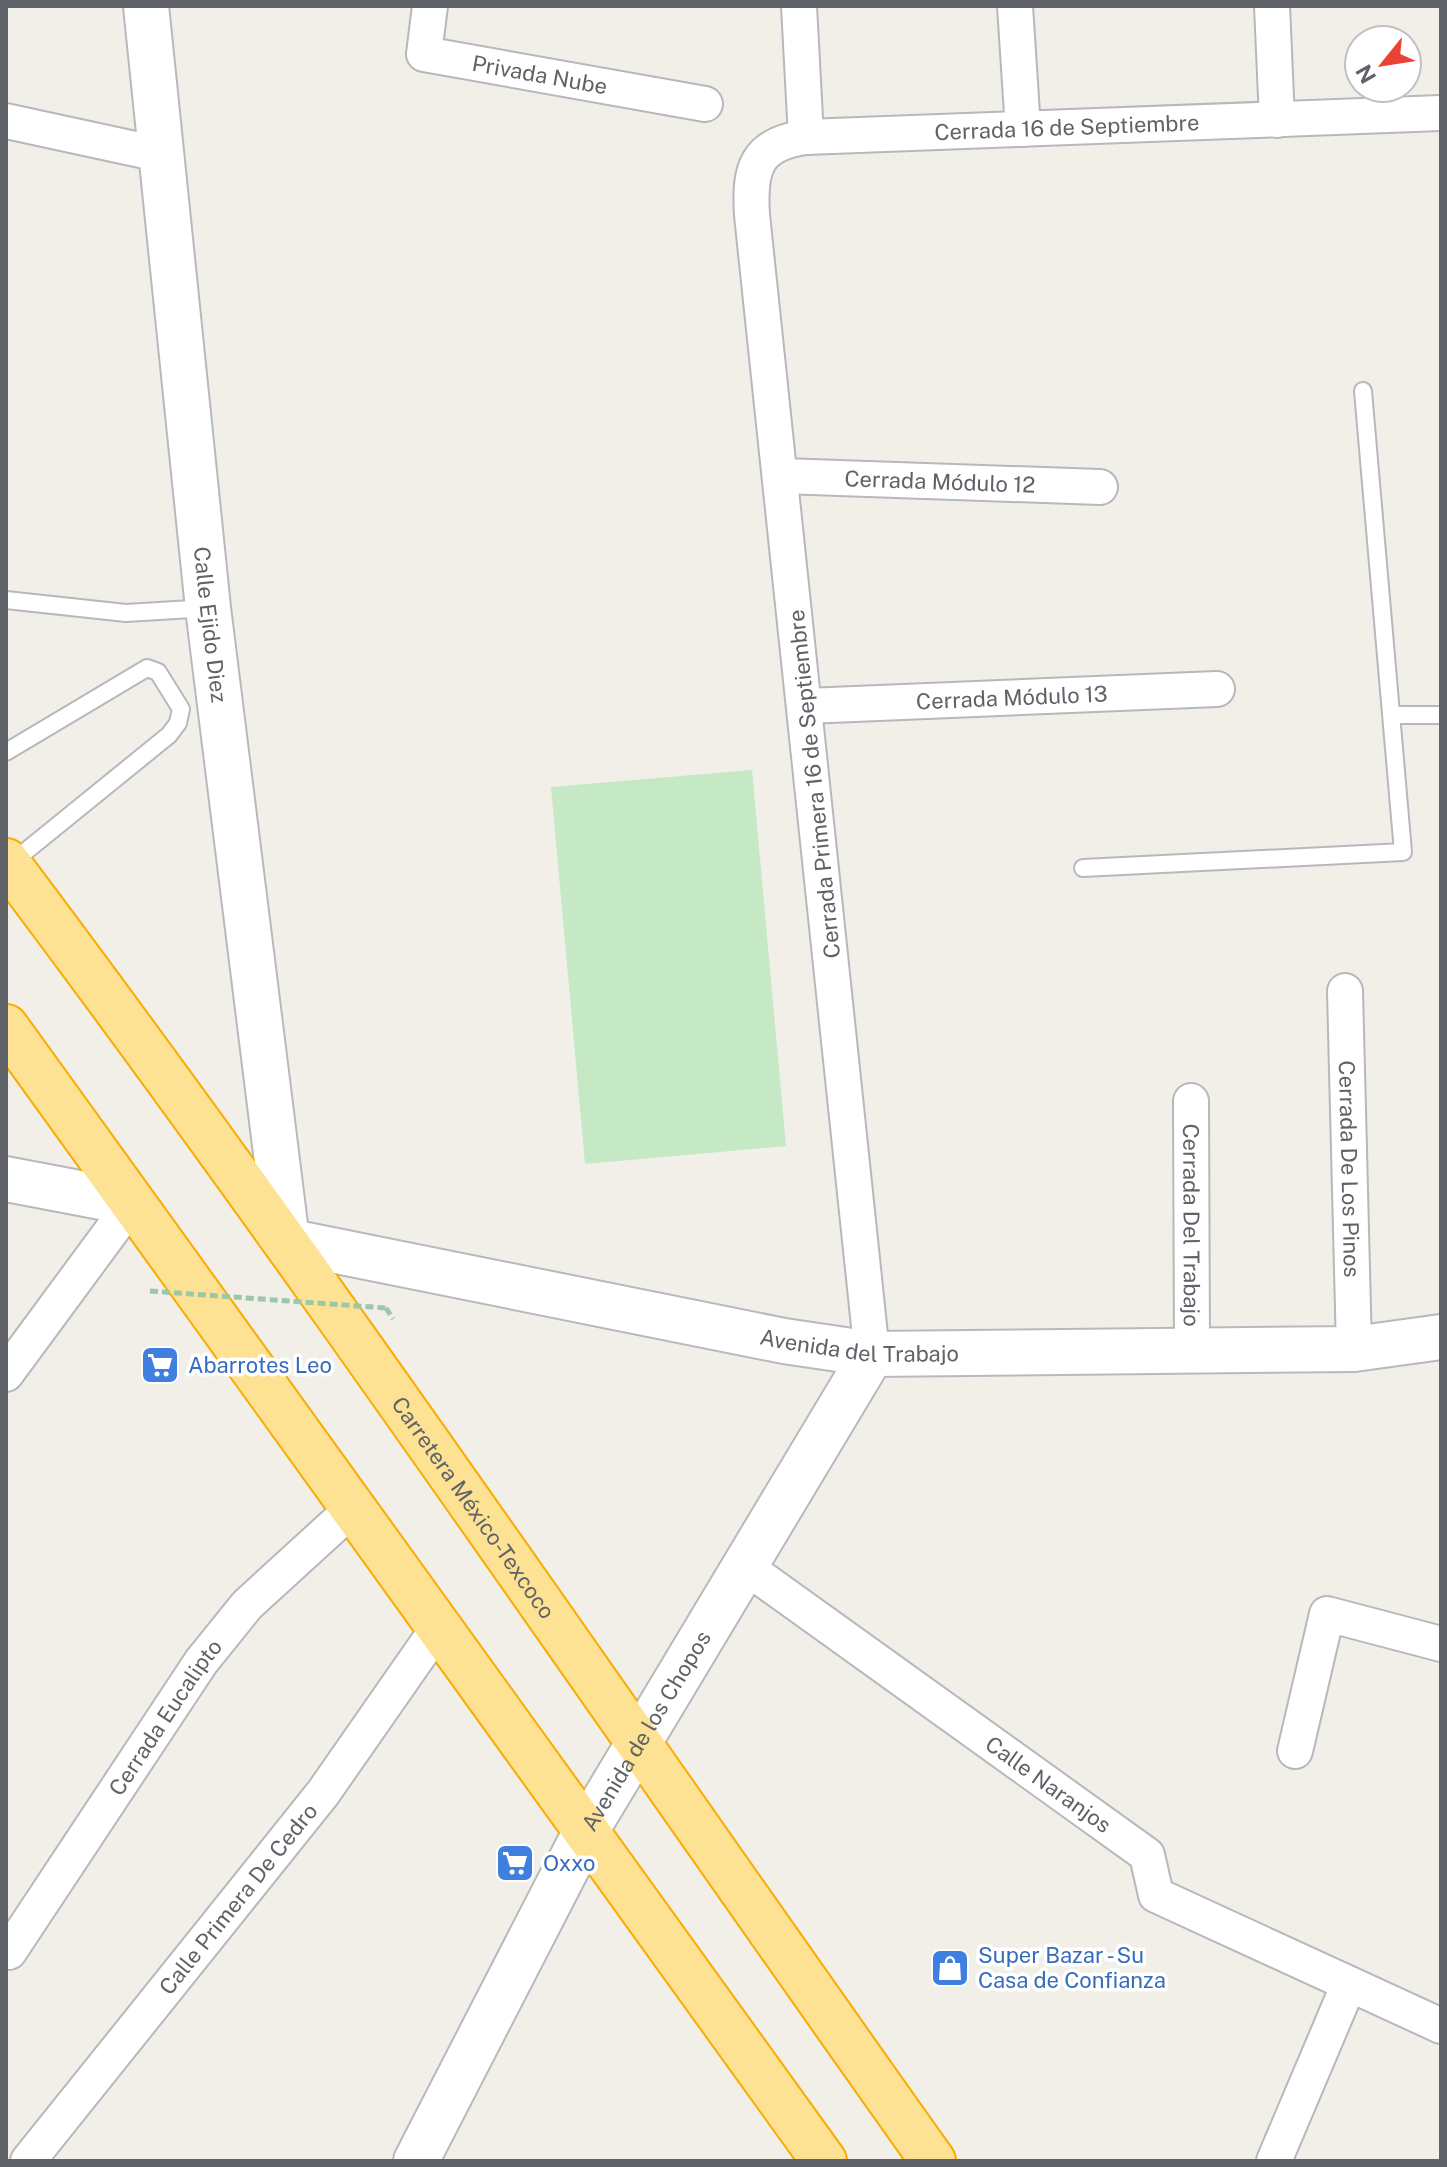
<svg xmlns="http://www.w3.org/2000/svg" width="1447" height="2167" font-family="'Public Sans',sans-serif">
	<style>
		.green { fill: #c5e8c5 }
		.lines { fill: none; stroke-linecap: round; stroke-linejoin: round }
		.lane-casing { stroke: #b5b8bc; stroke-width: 20 }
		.street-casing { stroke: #b5b8bc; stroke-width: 38 }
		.secondary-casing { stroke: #b6babf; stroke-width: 48 }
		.highway-casing { stroke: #f9ab00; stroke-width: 48 }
		.path { stroke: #9cc7a9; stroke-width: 5; stroke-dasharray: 8 4; stroke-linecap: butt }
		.lane { stroke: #fff; stroke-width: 16 }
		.street { stroke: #fff; stroke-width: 34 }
		.secondary { stroke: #fff; stroke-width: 44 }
		.highway { stroke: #fde293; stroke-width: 44 }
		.path-bridge { stroke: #9cc7a9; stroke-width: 5; stroke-dasharray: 8 4; stroke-linecap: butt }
		.labels { text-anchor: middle; stroke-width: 7; stroke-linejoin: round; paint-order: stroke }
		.street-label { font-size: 22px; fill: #5f6368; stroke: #fff }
		.shop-label { font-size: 22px; fill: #366cbe; stroke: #fff; text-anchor: start }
	</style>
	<rect width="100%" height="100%" fill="#f1efe8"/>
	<path class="green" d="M752,770L786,1146L585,1164L551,787Z"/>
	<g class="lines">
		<g class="lane-casing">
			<path id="lane" d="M6,600L126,613L208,608
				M1393,715H1441
				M6,752L147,668L158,672L181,709L178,723L169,735L10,864
				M1083,868L1403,852L1363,391"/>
		</g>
		<g class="street-casing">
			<g id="street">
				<path id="s1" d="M430,6L424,54L705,104"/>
				<path d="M799,6L806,137"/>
				<path d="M1015,6L1023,129"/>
				<path d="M1272,6L1277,120"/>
				<path d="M6,121L163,155"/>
				<path id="s2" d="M782,476L1100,487"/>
				<path id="s3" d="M806,706L1217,689"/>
				<path id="s4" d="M1345,991L1354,1349"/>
				<path id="s5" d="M1191,1101L1192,1349"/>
				<path id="s6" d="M872,1354L752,215C749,168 756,144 806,137L1441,113"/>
				<path d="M6,1374L132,1203"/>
				<path id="s7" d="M743,1565L1147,1855L1156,1895L1441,2026"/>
				<path d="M1295,1751L1327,1614L1441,1644"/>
				<path id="s8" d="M9,1952L201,1662L247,1605L352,1509"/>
				<path id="s9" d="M28,2161L323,1793L438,1628"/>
				<path d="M1274,2161L1349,1984"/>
			</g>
		</g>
		<g class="secondary-casing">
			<g id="secondary">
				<path id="s10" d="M146,6L208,608L287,1241L784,1341L872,1354L1354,1349L1441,1337"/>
				<path d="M6,1179L132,1203"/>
				<path id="s11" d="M416,2161L587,1829L872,1354"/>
			</g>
		</g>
		<g class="highway-casing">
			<g id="highway">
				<path id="s12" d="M6,861C326,1286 624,1727 933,2161"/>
				<path d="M6,1027L824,2161"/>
			</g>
		</g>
		<path class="path" d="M386,1308L393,1319"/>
		<use href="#lane" class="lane"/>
		<use href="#street" class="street"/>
		<use href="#secondary" class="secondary"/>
		<use href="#highway" class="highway"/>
		<path class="path-bridge" d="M150,1291L386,1308"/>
	</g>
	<defs>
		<g id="supermarket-square" transform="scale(2)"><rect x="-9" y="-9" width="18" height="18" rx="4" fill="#3f7fe0" stroke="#fff"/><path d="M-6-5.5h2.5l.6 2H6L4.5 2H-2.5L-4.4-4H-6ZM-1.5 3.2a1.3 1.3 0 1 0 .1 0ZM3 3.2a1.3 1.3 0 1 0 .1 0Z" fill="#fff"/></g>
		<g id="shop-square" transform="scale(2)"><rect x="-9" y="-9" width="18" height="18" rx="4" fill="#3f7fe0" stroke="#fff"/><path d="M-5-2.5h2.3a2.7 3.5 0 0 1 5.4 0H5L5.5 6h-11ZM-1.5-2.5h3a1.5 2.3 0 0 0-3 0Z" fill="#fff"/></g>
	</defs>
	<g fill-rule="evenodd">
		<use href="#supermarket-square" x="160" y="1365"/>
		<use href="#supermarket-square" x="515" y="1863"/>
		<use href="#shop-square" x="950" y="1968"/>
	</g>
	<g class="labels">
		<g class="street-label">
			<text dy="8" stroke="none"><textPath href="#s1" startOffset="166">Privada Nube</textPath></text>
			<text dy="8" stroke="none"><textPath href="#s6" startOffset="1516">Cerrada 16 de Septiembre</textPath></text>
			<text dy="8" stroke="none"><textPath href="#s2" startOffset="158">Cerrada Módulo 12</textPath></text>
			<text dy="8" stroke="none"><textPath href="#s10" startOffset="622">Calle Ejido Diez</textPath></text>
			<text dy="8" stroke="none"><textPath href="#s3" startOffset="206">Cerrada Módulo 13</textPath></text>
			<text transform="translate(814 784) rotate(-96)" y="8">Cerrada Primera 16 de Septiembre</text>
			<text dy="8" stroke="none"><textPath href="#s4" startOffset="178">Cerrada De Los Pinos</textPath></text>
			<text dy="8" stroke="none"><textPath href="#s5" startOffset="124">Cerrada Del Trabajo</textPath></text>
			<text dy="8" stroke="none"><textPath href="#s10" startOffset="1826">Avenida del Trabajo</textPath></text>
			<text dy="8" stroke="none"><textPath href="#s12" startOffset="798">Carretera México-Texcoco</textPath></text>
			<text dy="8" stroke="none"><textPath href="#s8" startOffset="282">Cerrada Eucalipto</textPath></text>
			<text dy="8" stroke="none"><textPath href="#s11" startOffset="488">Avenida de los Chopos</textPath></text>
			<text dy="8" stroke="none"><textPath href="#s7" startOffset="376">Calle Naranjos</textPath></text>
			<text dy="8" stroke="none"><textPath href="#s9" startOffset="336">Calle Primera De Cedro</textPath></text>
		</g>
		<g class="shop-label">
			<text x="188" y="1373">Abarrotes Leo</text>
			<text x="543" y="1871">Oxxo</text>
			<text x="978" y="1963">Super Bazar - Su<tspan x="978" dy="25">Casa de Confianza</tspan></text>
		</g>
	</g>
	<rect width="1447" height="2167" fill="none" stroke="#5f6368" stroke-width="16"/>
	<g transform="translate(1383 64) rotate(240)"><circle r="38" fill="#ffffff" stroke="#bfc1c3" stroke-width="2"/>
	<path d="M0-6L14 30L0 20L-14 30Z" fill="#ea4335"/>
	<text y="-12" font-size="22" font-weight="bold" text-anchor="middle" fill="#5f6368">N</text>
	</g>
</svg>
